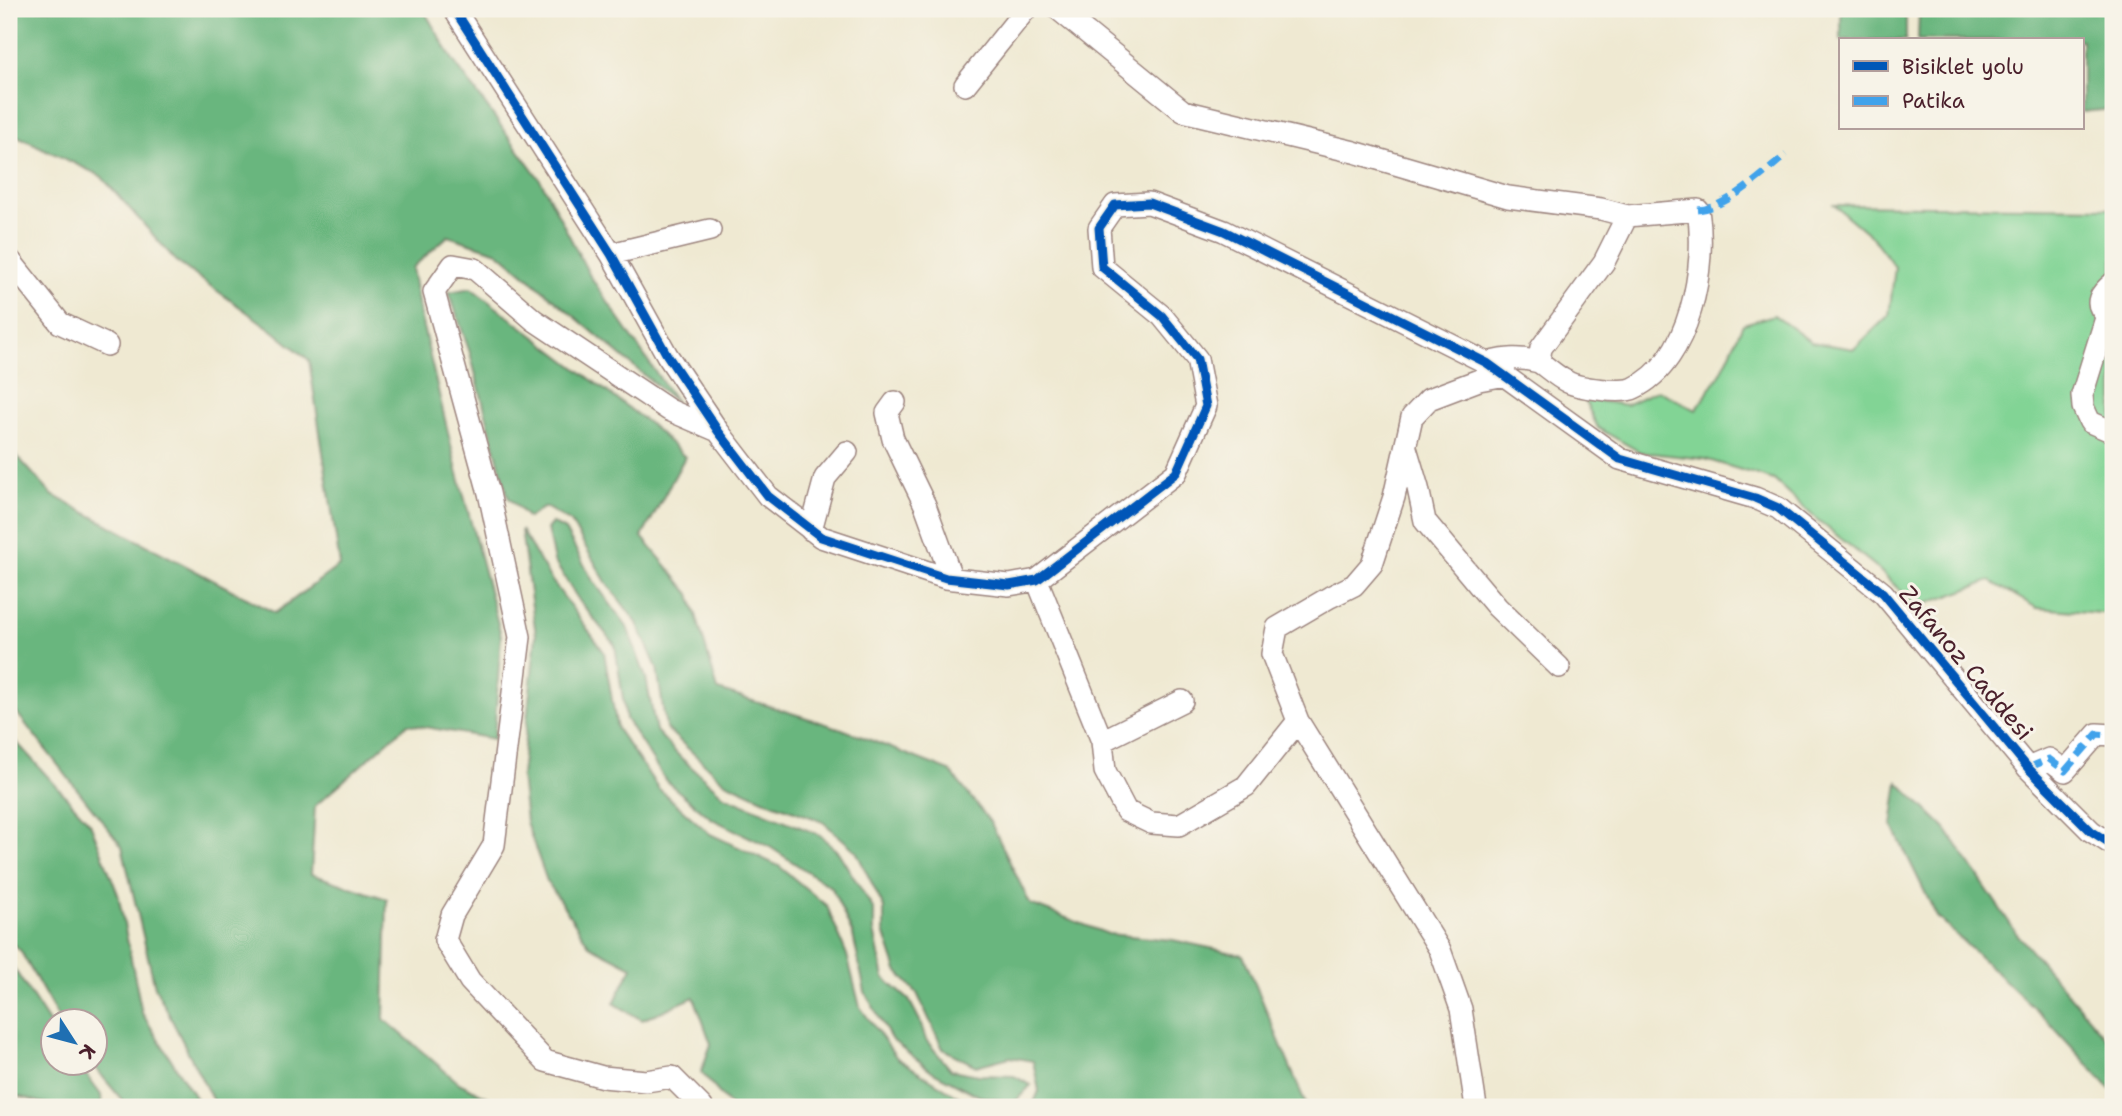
<svg xmlns="http://www.w3.org/2000/svg" width="2122" height="1116" font-family="'Shantell Sans',sans-serif">
	<style>
		.green { fill: #82d495; stroke: #667a60; stroke-width: 2 }
		.forest { fill: #69b67e; stroke: #5a6a54; stroke-width: 2 }
		.lines { fill: none; stroke-linecap: round; stroke-linejoin: round }
		.minor-casing { stroke: #9c847e; stroke-width: 24 }
		.minor { stroke: #fff; stroke-width: 21 }
		.quiet { stroke: #40a2eb; stroke-width: 7; stroke-dasharray: 14 7; stroke-linecap: butt }
		.cycleway-casing { stroke: #f7f3e8; stroke-width: 13 }
		.cycleway { stroke: #0057b8; stroke-width: 9 }
		.labels { text-anchor: middle; stroke-width: 6; stroke-linejoin: round; paint-order: stroke }
		.street-label { font-size: 24px; fill: #4a1f2b; stroke: #f7f3e8 }
	</style>
	<rect width="100%" height="100%" fill="#f7f3e8"/>
	<filter id="ink" filterUnits="userSpaceOnUse"><feTurbulence type="fractalNoise" baseFrequency=".0143" numOctaves="2"/><feDisplacementMap in="SourceGraphic" scale="14" xChannelSelector="R" yChannelSelector="G"/><feConvolveMatrix kernelMatrix="1 2 1 2 8 2 1 2 1" color-interpolation-filters="sRGB"/></filter>
	<filter id="wash" filterUnits="userSpaceOnUse"><feTurbulence type="fractalNoise" baseFrequency=".00686" numOctaves="4" result="noise"/><feDisplacementMap in="SourceGraphic" scale="28" xChannelSelector="R" yChannelSelector="G"/><feGaussianBlur stdDeviation="1.57" result="paint"/><feColorMatrix in="noise" values="0 0 0 0 0 0 0 0 0 0 0 0 0 0 0 0 0 1.4 0 .05"/><feComposite in="paint" operator="in"/></filter>
	<g filter="url(#wash)">
		<rect width="100%" height="100%" fill="#efe9d2"/>
		<path class="green" d="M1834,205L2113,208V614L2037,608L1990,581L1917,607L1875,566L1814,517L1774,480L1705,459L1640,452L1598,428L1584,399L1626,405L1658,390L1696,410L1722,371L1743,324L1774,315L1811,342L1854,349L1889,315L1895,267L1872,237Z"/>
		<path class="forest" d="M9,9H423L453,60L541,181L590,276L676,402L498,252L448,236L412,268L420,314L456,466L501,635L494,739L408,724L315,806L311,874L387,899L384,1019L459,1083L507,1107H226L213,1101L155,987L122,846L9,703V447L52,495L275,613L340,565L309,360L272,330L177,262L101,176L9,132Z
			M1841,9H1906V40H1841Z
			M1919,9H2113V109L2082,112V40H1918Z
			M471,288L651,425L685,457L642,537L690,594L718,690L842,729L950,771L991,823L1030,904L1108,934L1173,940L1243,955L1307,1107H1032L1039,1091L1033,1061L1010,1057L976,1066L943,1049L917,993L897,971L884,931V908L856,851L822,821L772,803L723,781L666,728L657,668L637,623L606,582L571,522L545,507L528,518L508,497L470,353L449,292Z
			M552,523L565,530L592,579L627,627L646,678L656,731L680,757L724,796L820,835L838,852L874,910V931L884,978L909,1000L920,1021L926,1040L951,1070L979,1075L1014,1076L1031,1085L1014,1103L979,1096L933,1072L891,1039L865,992L853,935L832,888L770,847L712,819L666,781L626,719L615,645L580,602L554,561L547,529Z
			M521,530L550,578L604,652L617,729L659,789L710,834L779,866L827,906L847,955L860,1007L897,1058L968,1103L1009,1107H731L701,1072L711,1044L694,997L642,1020L614,1003L632,967L589,945L547,881L526,822L521,776L536,635Z
			M9,734L90,823L118,894L142,1013L201,1107H128L92,1064H94V1021H60L20,950L9,941Z
			M1898,782L1946,829L2017,934L2113,1046V1092L2046,1019L1937,917L1892,825Z
			M9,961L52,1027V1064H78L101,1095L102,1107L55,1106L9,1094Z"/>
	</g>
	<g filter="url(#ink)">
		<g class="lines">
			<g class="minor-casing">
				<path id="minor" d="M454,9L611,254L667,355L718,431L768,496L821,537L946,578L1009,585L1037,580L1176,473L1206,406L1197,359L1162,316L1102,267L1099,228L1115,205L1149,203L1224,231L1487,363L1620,459L1755,498L1778,508L1883,593L2028,768L2091,831L2113,845
					M1058,9L1183,111L1354,152L1508,197L1601,209L1627,216
					M965,85L1026,9
					M611,254L710,230
					M9,259L60,323L107,345
					M2113,308L2107,315L2082,395L2083,407L2090,422L2113,432
					M2107,315C2092,303 2101,293 2113,283
					M1487,363C1506,358 1520,357 1539,362L1541,348L1604,262L1627,216L1698,210C1707,265 1691,361 1634,388C1623,394 1577,388 1566,381C1556,376 1548,368 1539,362
					M895,402L887,413L893,439L925,505L952,579
					M1406,448L1418,488L1425,521L1497,607L1559,667
					M811,530L825,478L847,452
					M1037,580L1102,741L1105,771L1126,811L1151,823L1179,825L1246,786L1298,721L1440,950L1461,1009L1476,1107
					M1298,721L1272,654L1277,628L1330,597L1354,585L1372,564L1394,497L1412,417L1429,399L1479,380L1506,375
					M1102,741L1182,701
					M2028,768L2049,759L2065,771L2097,734L2113,735
					M702,1107L672,1077L646,1081L603,1077L545,1061L470,981L445,940L452,915L494,845L520,637L489,493L434,292L453,265L475,269L534,320L669,410L718,431"/>
			</g>
			<use href="#minor" class="minor"/>
			<path class="quiet" d="M1698,210C1727,208 1764,173 1786,155
				M2028,768L2049,759L2065,771L2097,734L2113,735"/>
			<g class="cycleway-casing">
				<path id="cycleway" d="M454,9L611,254L667,355L718,431L768,496L821,537L946,578L1009,585L1037,580L1176,473L1206,406L1197,359L1162,316L1102,267L1099,228L1115,205L1149,203L1224,231L1487,363L1620,459L1755,498L1778,508L1883,593L2028,768L2091,831L2113,845"/>
			</g>
			<use href="#cycleway" class="cycleway"/>
		</g>
	</g>
	<g class="labels">
		<g class="street-label">
			<text transform="translate(1966 663) rotate(50)" y="8">Zafanoz Caddesi</text>
		</g>
	</g>
	<rect width="2122" height="1116" fill="none" stroke="#f7f3e8" stroke-width="35"/>
	<rect x="1839" y="38" width="245" height="91" fill="#f7f3e8" stroke="#b29e9c" stroke-width="2"/>
	<rect x="1853" y="61" width="35" height="10" fill="#0057b8" stroke="#b29e9c" stroke-width="2"/>
	<text x="1902" y="74" font-size="21" fill="#4a1f2b">Bisiklet yolu</text>
	<rect x="1853" y="96" width="35" height="10" fill="#40a2eb" stroke="#b29e9c" stroke-width="2"/>
	<text x="1902" y="108" font-size="21" fill="#4a1f2b">Patika</text>
	<g transform="translate(74 1042) rotate(126)"><circle r="33" fill="#f7f3e8" stroke="#b29e9c" stroke-width="2"/>
	<path d="M0-5L12 26L0 18L-12 26Z" fill="#1f6fb2"/>
	<text y="-10" font-size="19" font-weight="bold" text-anchor="middle" fill="#4a1f2b">K</text>
	</g>
</svg>
